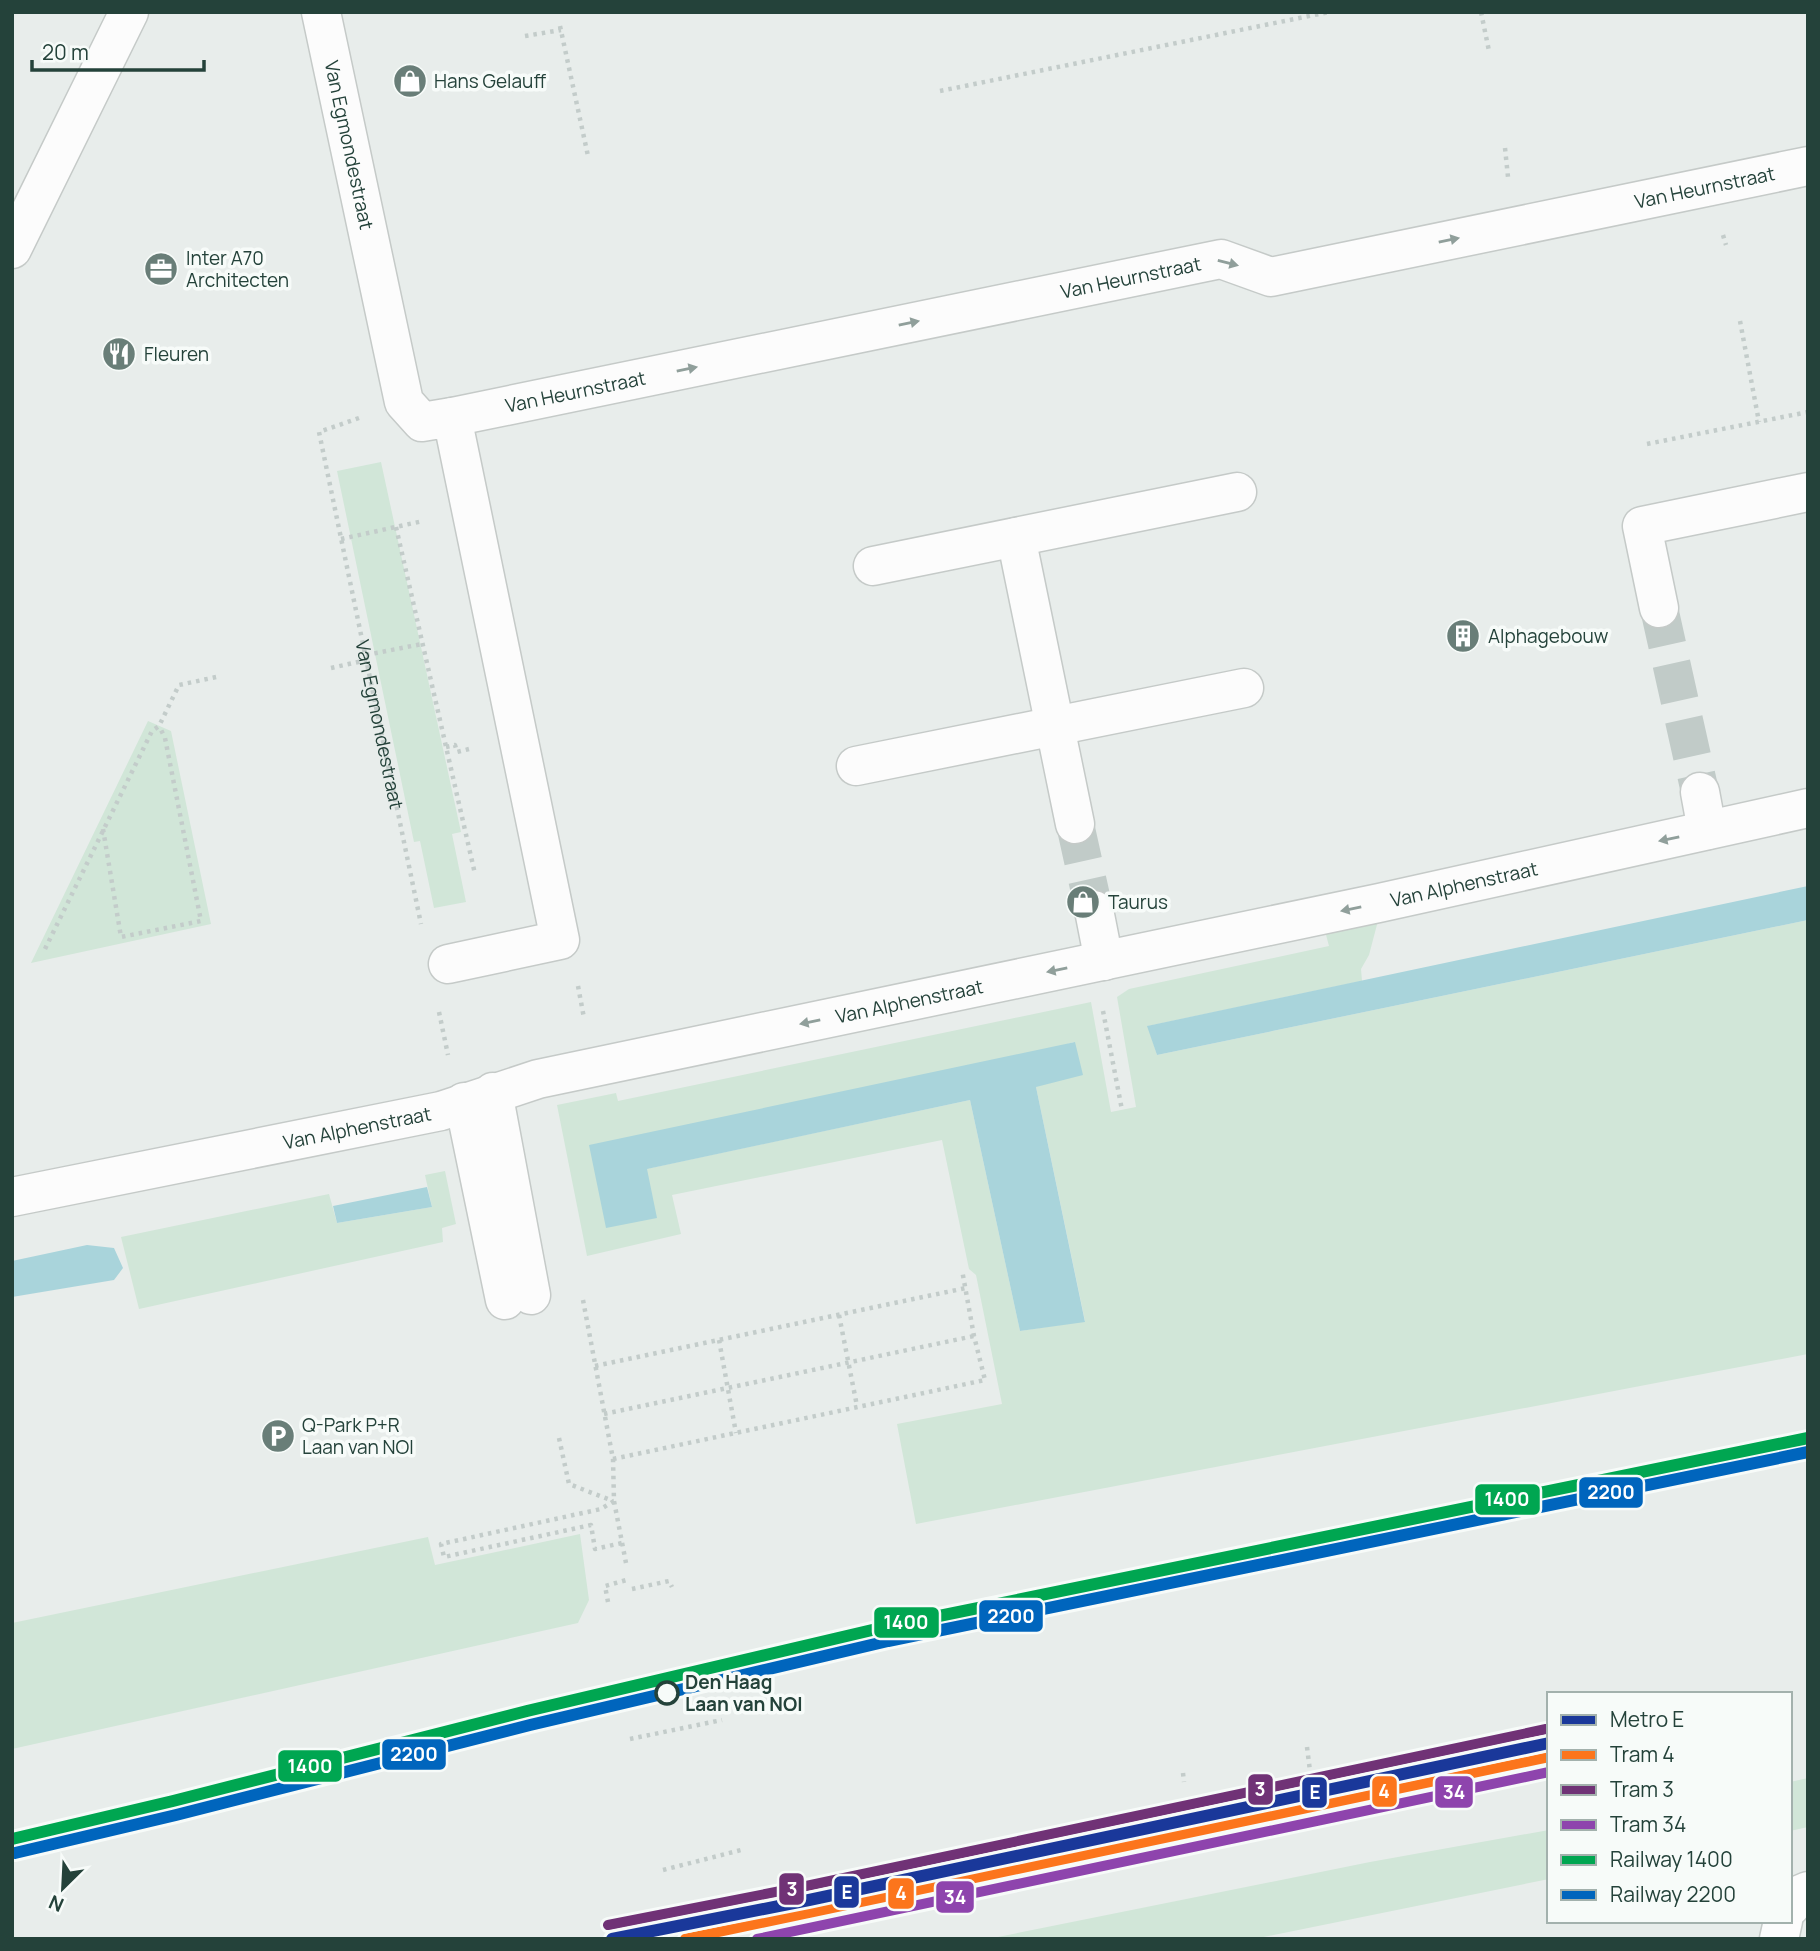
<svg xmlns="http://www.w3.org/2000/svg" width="1820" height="1951" font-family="Manrope,sans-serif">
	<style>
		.green { fill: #d1e6d8; fill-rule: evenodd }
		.water { fill: #a9d4db }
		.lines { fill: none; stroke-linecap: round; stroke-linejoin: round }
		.minor-tunnel { stroke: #c1cbc8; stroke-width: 38; stroke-dasharray: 38 19; stroke-linecap: butt }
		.minor-casing { stroke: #c5cac8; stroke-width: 41 }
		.path { stroke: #c3ccca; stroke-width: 4.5; stroke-dasharray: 3.5 5; stroke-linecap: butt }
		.minor { stroke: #fcfcfc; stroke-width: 38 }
		.rail-1-casing { stroke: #f7fbf9; stroke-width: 18 }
		.rail-2-casing { stroke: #f7fbf9; stroke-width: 18 }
		.rail-1 { stroke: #00a651; stroke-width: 12 }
		.rail-2 { stroke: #0065bd; stroke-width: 12 }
		.tram-1-casing { stroke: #f7fbf9; stroke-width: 16 }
		.tram-2-casing { stroke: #f7fbf9; stroke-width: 16 }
		.tram-3-casing { stroke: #f7fbf9; stroke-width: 16 }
		.tram-1 { stroke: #fc751c; stroke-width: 10 }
		.tram-2 { stroke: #703276; stroke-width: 10 }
		.tram-3 { stroke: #8e44ad; stroke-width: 10 }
		.metro-1-casing { stroke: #f7fbf9; stroke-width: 18 }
		.metro-1 { stroke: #1a389a; stroke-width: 12 }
		.oneway { fill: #909f9b }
		.stop-dot { fill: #f7fbf9; stroke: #24423a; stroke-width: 3.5 }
		.labels { text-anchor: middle; stroke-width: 7; stroke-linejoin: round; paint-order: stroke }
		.poi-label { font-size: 19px; fill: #24423a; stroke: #f7fbf9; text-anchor: start }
		.street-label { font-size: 19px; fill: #24423a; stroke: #f7fbf9 }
		.stop-label { font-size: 19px; font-weight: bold; fill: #24423a; stroke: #f7fbf9; text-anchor: start }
		.line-badge { stroke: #f7fbf9; stroke-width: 2.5 }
		.badge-label { font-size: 19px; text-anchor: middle; font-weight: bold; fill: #fff }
	</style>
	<rect width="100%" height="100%" fill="#e8edeb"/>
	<path class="green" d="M381,462L461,832L452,834L466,902L434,908L420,841L414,842L337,471Z
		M148,721L171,731L211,924L31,963Z
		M1379,917L1369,955L1361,969L1362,981L1148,1026L1157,1055L1808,920V1354L916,1524L897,1424L1002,1404L976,1275L969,1269L942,1140L672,1195L681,1234L587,1256L557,1105L616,1093L618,1101L1091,1002L1111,1112L1136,1107L1117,997L1129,989L1329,946L1325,931ZM1074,1042L1036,1087L1085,1321L1020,1331L970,1100L646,1169Z
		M445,1171L456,1224L442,1228L443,1242L139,1309L121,1237L329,1194L337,1223L432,1207L425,1175Z
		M580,1534L589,1600L578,1623L12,1749V1623L428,1537L435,1565Z
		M1808,1778V1827L1790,1831V1782Z
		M1549,1830V1879L1254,1939H988L1370,1862Z"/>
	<path class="water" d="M1808,886V920L1157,1055L1147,1026Z
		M1075,1042L1083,1075L1036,1087L1085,1322L1020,1331L970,1100L647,1169L657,1218L606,1228L589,1145Z
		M427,1187L432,1207L337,1223L333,1206Z
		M87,1245L114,1248L123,1268L114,1280L12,1297V1261Z"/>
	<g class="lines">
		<path class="minor-tunnel" d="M1659,608L1700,792
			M1075,824L1094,910"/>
		<g class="minor-casing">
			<g id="minor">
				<path id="s2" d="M321,12L404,402L422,422L452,417L560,940L448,964"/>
				<path d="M12,249L129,12"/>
				<path id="s3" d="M452,417L1221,259L1271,277L1808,166"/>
				<path d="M1016,537L1075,824"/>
				<path d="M873,566L1237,492"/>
				<path d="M1659,608L1642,526L1808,492"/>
				<path d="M856,766L1244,688"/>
				<path d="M1700,792L1707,830"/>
				<path d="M1094,910L1104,961"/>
				<path d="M493,1092L531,1295"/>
				<path d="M464,1102L505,1300"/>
				<path id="s4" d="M12,1197L441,1111L538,1079L1379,903L1808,808"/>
				<path d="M1790,1907L1801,1894L1808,1891"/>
				<path d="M1779,1939L1783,1921"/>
			</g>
		</g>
		<g class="path">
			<path d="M1481,12L1489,51"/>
			<path d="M560,26L588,156"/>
			<path d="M525,36L561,30"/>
			<path d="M940,91L1329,12"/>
			<path d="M1505,148L1508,177"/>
			<path d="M1723,235L1726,245"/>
			<path d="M1740,321L1759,422"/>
			<path id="s1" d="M359,418L319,432L421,924"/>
			<path d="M1647,444L1808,412"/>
			<path d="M396,527L475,874"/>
			<path d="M341,539L423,521"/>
			<path d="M366,655L422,644"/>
			<path d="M331,668L367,660"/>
			<path d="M446,747L455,745L457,752L469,749"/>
			<path d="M103,829L121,937L201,921L165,738L159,726"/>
			<path d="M45,949L152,731L159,726L179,685L221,676"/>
			<path d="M578,986L584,1018"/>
			<path d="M1103,1011L1122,1110"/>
			<path d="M439,1012L448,1055"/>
			<path d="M583,1300L613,1459L614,1501L626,1563"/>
			<path d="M839,1315L857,1406"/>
			<path d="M719,1340L736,1433"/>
			<path d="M595,1366L966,1288"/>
			<path d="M604,1414L974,1336"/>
			<path d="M559,1438L569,1484L613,1501"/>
			<path d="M613,1459L985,1380L974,1336L962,1270"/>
			<path d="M614,1501L601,1509L441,1544L444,1557L591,1525L595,1549L622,1543"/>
			<path d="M632,1589L669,1581L672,1587"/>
			<path d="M608,1602L605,1586L630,1579"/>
			<path d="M630,1739L722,1720"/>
			<path d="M1307,1747L1311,1779"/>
			<path d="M1183,1773L1184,1782"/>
			<path d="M663,1870L745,1849"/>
		</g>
		<use href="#minor" class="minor"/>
		<g class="rail-1-casing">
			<path id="rail-1" d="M12,1839L173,1801L527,1711L885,1627L1808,1438"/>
		</g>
		<g class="rail-2-casing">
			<path id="rail-2" d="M15,1853L176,1815L530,1725L888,1641L1808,1452"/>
		</g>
		<use href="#rail-1" class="rail-1"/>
		<use href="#rail-2" class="rail-2"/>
		<g class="tram-1-casing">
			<path id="tram-1" d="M685,1939L1549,1757"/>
		</g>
		<g class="tram-2-casing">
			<path id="tram-2" d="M608,1925L806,1886L1546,1729"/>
		</g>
		<g class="tram-3-casing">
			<path id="tram-3" d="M757,1939L1549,1772"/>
		</g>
		<use href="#tram-1" class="tram-1"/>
		<use href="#tram-2" class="tram-2"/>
		<use href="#tram-3" class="tram-3"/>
		<g class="metro-1-casing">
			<path id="metro-1" d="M612,1939L809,1900L1549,1743"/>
		</g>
		<use href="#metro-1" class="metro-1"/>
	</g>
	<defs><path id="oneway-solid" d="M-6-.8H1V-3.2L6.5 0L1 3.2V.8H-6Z" transform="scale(1.75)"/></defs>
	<g class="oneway">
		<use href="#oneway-solid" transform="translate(1449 240) rotate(-12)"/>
		<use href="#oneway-solid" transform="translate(1228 263) rotate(14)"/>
		<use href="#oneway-solid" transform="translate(909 323) rotate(-12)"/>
		<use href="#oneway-solid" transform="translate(687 369) rotate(-12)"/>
		<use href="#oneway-solid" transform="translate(1669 839) rotate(168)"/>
		<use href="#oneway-solid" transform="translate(1351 909) rotate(168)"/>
		<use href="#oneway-solid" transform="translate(1057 970) rotate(168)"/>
		<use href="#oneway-solid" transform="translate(810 1022) rotate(168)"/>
	</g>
	<defs>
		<g id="shop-disc" transform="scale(1.75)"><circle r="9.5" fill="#697e78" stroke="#f7fbf9"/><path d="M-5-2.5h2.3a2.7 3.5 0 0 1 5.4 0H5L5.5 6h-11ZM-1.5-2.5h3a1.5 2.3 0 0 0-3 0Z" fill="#fff"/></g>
		<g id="office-disc" transform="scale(1.75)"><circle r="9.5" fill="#697e78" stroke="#f7fbf9"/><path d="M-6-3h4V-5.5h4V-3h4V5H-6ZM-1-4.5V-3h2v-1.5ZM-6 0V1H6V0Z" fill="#fff"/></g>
		<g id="restaurant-disc" transform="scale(1.75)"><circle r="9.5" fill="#697e78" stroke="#f7fbf9"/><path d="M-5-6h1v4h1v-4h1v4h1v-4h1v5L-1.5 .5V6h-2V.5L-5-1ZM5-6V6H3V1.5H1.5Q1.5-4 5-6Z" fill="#fff"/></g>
		<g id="building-disc" transform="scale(1.75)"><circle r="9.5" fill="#697e78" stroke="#f7fbf9"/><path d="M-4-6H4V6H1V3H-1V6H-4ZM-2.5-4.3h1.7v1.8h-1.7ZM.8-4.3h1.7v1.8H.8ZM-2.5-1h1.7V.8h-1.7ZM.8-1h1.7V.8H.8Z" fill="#fff"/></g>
		<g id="parking-disc" transform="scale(1.75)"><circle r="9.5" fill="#697e78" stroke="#f7fbf9"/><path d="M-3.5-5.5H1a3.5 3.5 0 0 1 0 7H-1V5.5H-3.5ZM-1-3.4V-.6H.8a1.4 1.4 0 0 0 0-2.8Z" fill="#fff"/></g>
	</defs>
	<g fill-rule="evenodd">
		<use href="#shop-disc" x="410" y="81"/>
		<use href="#office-disc" x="161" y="269"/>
		<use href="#restaurant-disc" x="119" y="354"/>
		<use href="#building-disc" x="1463" y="636"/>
		<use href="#shop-disc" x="1083" y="902"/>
		<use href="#parking-disc" x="278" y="1436"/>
	</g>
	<circle class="stop-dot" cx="667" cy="1693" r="11"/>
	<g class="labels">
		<g class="poi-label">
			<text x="434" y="88">Hans Gelauff</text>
			<text x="186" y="265">Inter A70<tspan x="186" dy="22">Architecten</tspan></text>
			<text x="144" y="361">Fleuren</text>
			<text x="1488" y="643">Alphagebouw</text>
			<text x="1108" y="909">Taurus</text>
			<text x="302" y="1432">Q-Park P+R<tspan x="302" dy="22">Laan van NOI</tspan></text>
		</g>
		<g class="street-label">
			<text dy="7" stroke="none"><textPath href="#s2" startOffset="136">Van Egmondestraat</textPath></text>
			<text dy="7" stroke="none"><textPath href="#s3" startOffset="1281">Van Heurnstraat</textPath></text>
			<text dy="7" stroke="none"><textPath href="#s3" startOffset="693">Van Heurnstraat</textPath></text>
			<text dy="7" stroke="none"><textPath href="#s3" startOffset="126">Van Heurnstraat</textPath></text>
			<text dy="7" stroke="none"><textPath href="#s1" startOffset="341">Van Egmondestraat</textPath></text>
			<text dy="7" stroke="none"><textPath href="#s4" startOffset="1486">Van Alphenstraat</textPath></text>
			<text dy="7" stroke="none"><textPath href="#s4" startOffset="919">Van Alphenstraat</textPath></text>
			<text dy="7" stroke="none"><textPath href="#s4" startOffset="352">Van Alphenstraat</textPath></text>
		</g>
		<g class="stop-label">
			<text x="685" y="1689">Den Haag<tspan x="685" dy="22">Laan van NOI</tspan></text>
		</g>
	</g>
	<g class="line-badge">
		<rect x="1578" y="1476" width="66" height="33" rx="7" fill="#0065bd"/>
		<rect x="1474" y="1483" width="67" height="33" rx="7" fill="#00a651"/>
		<rect x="978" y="1599" width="66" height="34" rx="7" fill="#0065bd"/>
		<rect x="873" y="1606" width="67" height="33" rx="7" fill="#00a651"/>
		<rect x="381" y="1738" width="66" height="33" rx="7" fill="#0065bd"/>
		<rect x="277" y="1749" width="66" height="34" rx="7" fill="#00a651"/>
		<rect x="1247" y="1773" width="27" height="33" rx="7" fill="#703276"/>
		<rect x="1371" y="1775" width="27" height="33" rx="7" fill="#fc751c"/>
		<rect x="1434" y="1775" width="40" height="34" rx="7" fill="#8e44ad"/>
		<rect x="1301" y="1776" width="27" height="33" rx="7" fill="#1a389a"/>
		<rect x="778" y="1872" width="27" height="34" rx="7" fill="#703276"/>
		<rect x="833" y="1875" width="27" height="34" rx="7" fill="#1a389a"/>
		<rect x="887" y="1877" width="28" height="33" rx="7" fill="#fc751c"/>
		<rect x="935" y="1880" width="40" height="34" rx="7" fill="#8e44ad"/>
	</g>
	<g class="badge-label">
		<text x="1611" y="1499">2200</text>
		<text x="1507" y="1506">1400</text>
		<text x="1011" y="1623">2200</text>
		<text x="906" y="1629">1400</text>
		<text x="414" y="1761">2200</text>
		<text x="310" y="1773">1400</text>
		<text x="1260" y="1796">3</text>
		<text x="1384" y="1798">4</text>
		<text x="1454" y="1799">34</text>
		<text x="1315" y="1799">E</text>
		<text x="792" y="1896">3</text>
		<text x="847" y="1899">E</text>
		<text x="901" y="1900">4</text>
		<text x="955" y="1904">34</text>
	</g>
	<rect width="1820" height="1951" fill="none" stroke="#24423a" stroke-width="28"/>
	<rect x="1547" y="1692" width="245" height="231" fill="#f7fbf9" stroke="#a3b1ad" stroke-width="2"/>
	<rect x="1561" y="1715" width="35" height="10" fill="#1a389a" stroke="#a3b1ad" stroke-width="2"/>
	<text x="1610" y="1727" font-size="21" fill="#24423a">Metro E</text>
	<rect x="1561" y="1750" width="35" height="10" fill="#fc751c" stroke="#a3b1ad" stroke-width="2"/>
	<text x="1610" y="1762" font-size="21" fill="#24423a">Tram 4</text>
	<rect x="1561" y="1785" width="35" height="10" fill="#703276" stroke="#a3b1ad" stroke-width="2"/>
	<text x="1610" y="1797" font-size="21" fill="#24423a">Tram 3</text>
	<rect x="1561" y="1820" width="35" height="10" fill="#8e44ad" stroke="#a3b1ad" stroke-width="2"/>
	<text x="1610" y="1832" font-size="21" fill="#24423a">Tram 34</text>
	<rect x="1561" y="1855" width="35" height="10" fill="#00a651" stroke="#a3b1ad" stroke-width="2"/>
	<text x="1610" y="1867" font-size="21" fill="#24423a">Railway 1400</text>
	<rect x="1561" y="1890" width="35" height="10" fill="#0065bd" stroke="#a3b1ad" stroke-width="2"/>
	<text x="1610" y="1902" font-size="21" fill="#24423a">Railway 2200</text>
	<g transform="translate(63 1888) rotate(204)" stroke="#f7fbf9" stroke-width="5" paint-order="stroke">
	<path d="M0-5L12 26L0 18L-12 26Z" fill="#24423a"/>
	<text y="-10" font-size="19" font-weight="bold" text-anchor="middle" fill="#24423a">N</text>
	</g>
	<path d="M32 60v10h172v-10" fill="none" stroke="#24423a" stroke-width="3.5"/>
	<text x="42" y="60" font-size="21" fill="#24423a" stroke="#f7fbf9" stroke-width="5" paint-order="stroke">20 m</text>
</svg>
